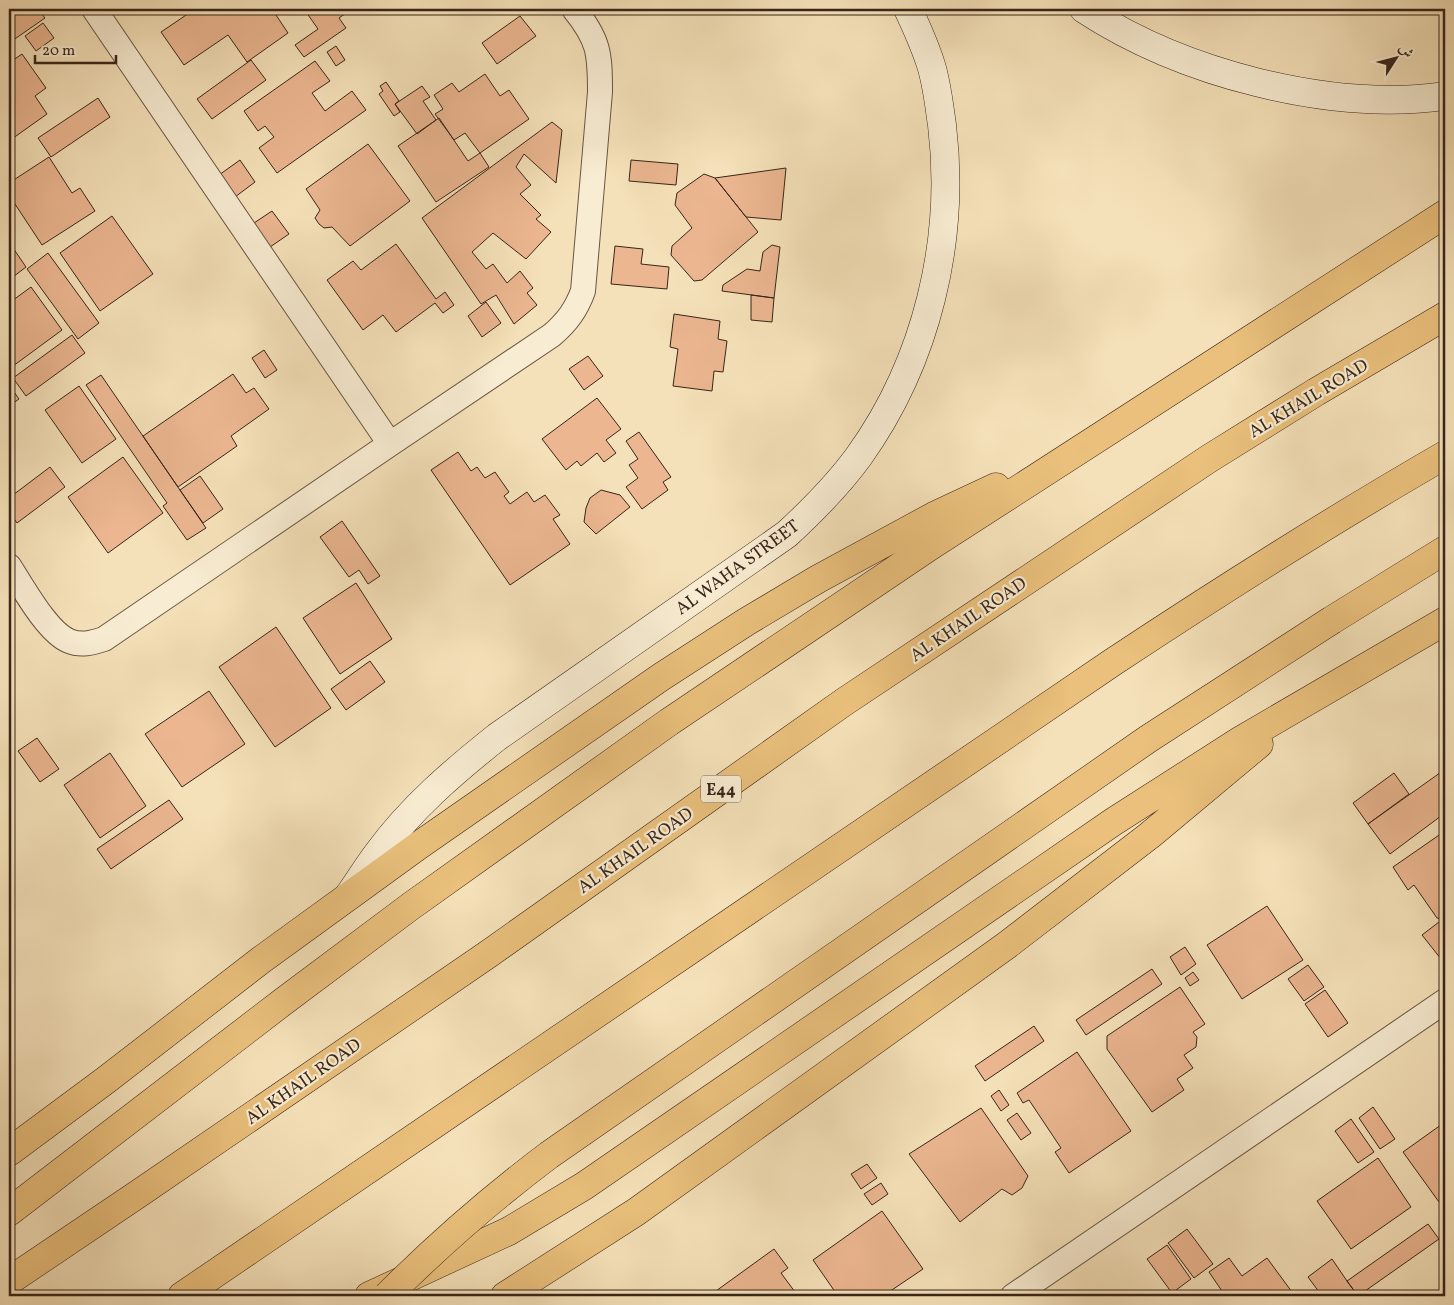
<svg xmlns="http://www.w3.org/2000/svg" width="1454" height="1305" font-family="Vollkorn,Amiri,serif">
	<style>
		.building { fill: #ebb690; stroke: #38251a }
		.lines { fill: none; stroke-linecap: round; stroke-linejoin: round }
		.street-casing { stroke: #675442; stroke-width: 26 }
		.secondary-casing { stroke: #38251a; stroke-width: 29 }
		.highway-casing { stroke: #38251a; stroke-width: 29 }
		.street { stroke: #f8ecd2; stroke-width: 24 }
		.secondary { stroke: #f8ecd2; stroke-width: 28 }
		.highway { stroke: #eac07c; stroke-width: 28 }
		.highway-bridge-casing { stroke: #38251a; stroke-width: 29; stroke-linecap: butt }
		.highway-bridge { stroke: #eac07c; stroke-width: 28 }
		.labels { text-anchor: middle; stroke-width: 4.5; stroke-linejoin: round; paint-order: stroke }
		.shield { fill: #f8ecd2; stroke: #726151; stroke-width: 1 }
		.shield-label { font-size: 16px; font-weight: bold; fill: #38251a }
		.street-label { font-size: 18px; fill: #38251a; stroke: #f8ecd2 }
	</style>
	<rect width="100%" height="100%" fill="#f5e1b9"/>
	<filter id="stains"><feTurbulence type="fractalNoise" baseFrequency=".004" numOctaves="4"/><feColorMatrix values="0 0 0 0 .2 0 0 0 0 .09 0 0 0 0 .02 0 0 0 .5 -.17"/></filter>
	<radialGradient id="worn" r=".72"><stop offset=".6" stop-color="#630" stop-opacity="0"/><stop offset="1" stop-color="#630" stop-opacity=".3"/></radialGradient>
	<path class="building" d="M13,9H38L45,18L9,43V12Z
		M195,9H279L281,12L276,15L288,33L247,62L228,35L184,65L161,32Z
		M304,9H352L339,18L346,28L304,57L295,45L318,29Z
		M520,16L536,36L497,64L482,43Z
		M43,23L54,38L36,51L25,36Z
		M336,46L345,60L336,66L327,52Z
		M22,54L46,88L35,96L47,114L9,141V63Z
		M251,60L266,80L212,119L197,99Z
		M315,61L330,81L312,93L325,111L352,91L366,110L277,173L259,148L274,137L265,126L258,131L244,111Z
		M485,74L500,96L509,90L529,119L480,153L465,133L454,140L435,114L443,109L434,95L452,83L459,92Z
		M386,82L399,101L395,104L400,112L394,116L379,94L383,91L380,86Z
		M422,86L430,97L423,101L436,120L417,134L395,104Z
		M98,98L110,117L51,157L38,138Z
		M439,118L468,161L480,153L489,167L436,202L398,146Z
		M552,122L562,130L556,183L524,154L516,167L531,185L520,194L541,215L536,219L551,232L526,259L493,233L472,252L486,269L493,264L507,283L520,271L533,288L527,293L537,305L514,324L496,295L481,304L422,218Z
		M368,144L410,201L350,246L332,227L324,228L319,224L315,218L320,210L306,189Z
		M49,157L72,193L80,188L95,211L42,245L9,195V183Z
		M240,160L255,182L235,197L219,175Z
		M631,160L678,164L676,185L629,181Z
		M786,168L781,220L746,217L715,178Z
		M704,174L715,178L758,232L702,280L694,281L671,255L672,246L692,228L675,205L677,193Z
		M272,211L289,234L270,247L254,223Z
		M112,216L153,274L100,311L60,253Z
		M9,242L26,267L9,280Z
		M396,244L436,299L445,292L454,305L443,313L435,303L396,332L383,315L363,330L327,280L353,261L361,270Z
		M772,245L780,247L774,298L722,291L723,285L747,269L760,271L763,252Z
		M615,246L643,249L641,264L669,267L667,289L611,284Z
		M48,253L99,323L78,339L27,269Z
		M31,287L62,330L9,369V303Z
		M751,295L774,298L772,322L751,320Z
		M486,302L501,323L482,337L468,316Z
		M674,314L720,321L718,339L727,341L723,372L714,371L712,391L673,386L678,349L670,347Z
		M72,335L85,353L26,396L13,378Z
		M264,350L277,370L265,378L252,358Z
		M588,356L603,376L584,390L569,369Z
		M233,374L246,393L254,388L269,409L231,436L237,446L178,487L143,436Z
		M101,375L206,528L187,540L163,506L167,503L86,385Z
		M9,385L19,399L9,406Z
		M79,386L116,439L82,463L45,410Z
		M597,398L621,429L606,440L616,453L604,462L597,453L581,466L577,461L566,470L542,439Z
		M639,432L671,477L663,482L668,490L642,509L626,487L638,478L629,465L638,459L626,441Z
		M458,452L471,471L477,467L485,478L495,472L509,492L504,496L510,504L527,492L534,502L545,495L560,515L553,519L570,544L510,585L431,470Z
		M123,457L163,513L108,553L68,497Z
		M50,467L65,487L17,523L9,512V498Z
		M200,476L223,509L203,523L180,490Z
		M601,490L620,495L630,507L596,534L584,522L586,508L590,498Z
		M342,521L380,576L368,584L359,570L349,577L320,537Z
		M356,583L392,639L340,674L303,618Z
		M276,627L331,708L275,747L219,667Z
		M370,661L385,682L346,710L331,689Z
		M209,691L245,744L182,787L145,734Z
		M37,738L59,769L40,782L18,751Z
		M110,753L146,806L100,838L64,785Z
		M1444,770L1445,772V813L1390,854L1368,824Z
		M1394,773L1409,794L1368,824L1353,803Z
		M169,800L183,819L111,869L97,849Z
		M1445,831V920L1437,918L1414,885L1408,890L1393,867Z
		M1267,906L1303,960L1242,999L1207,945Z
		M1439,922L1445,930V956L1441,959L1422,935Z
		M1185,947L1196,964L1181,975L1170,957Z
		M1308,965L1324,987L1304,1001L1288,979Z
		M1152,969L1162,984L1086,1035L1076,1020Z
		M1193,972L1199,980L1190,986L1185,978Z
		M1180,987L1205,1024L1193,1032L1197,1037L1196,1047L1184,1055L1193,1068L1177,1079L1184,1090L1152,1112L1107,1049V1036Z
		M1325,990L1348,1023L1328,1037L1305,1004Z
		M1034,1026L1044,1041L985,1081L975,1066Z
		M1077,1052L1131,1131L1069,1173L1055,1152L1061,1148L1029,1100L1023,1103L1017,1093Z
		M999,1090L1009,1105L1001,1111L991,1096Z
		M1373,1107L1395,1139L1380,1149L1359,1118Z
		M981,1108L1028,1176L1022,1188L1012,1195L1002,1189L960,1222L909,1154Z
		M1017,1113L1031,1133L1021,1140L1007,1120Z
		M1351,1119L1374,1152L1358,1163L1335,1131Z
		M1445,1122V1198L1439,1202L1403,1152Z
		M1378,1158L1411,1207L1351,1249L1317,1201Z
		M867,1164L877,1178L861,1189L851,1174Z
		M881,1183L888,1194L872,1205L864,1194Z
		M882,1211L923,1269L883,1296H838L813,1260Z
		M1428,1224L1439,1239L1358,1296L1347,1281Z
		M1187,1229L1213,1264L1194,1278L1168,1243Z
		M1167,1245L1191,1279L1172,1293L1147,1259Z
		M774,1249L788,1268L781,1273L795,1292L789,1296H709Z
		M1229,1258L1242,1276L1267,1258L1292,1292L1287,1296H1221L1224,1294L1209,1272Z
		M1332,1259L1347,1281L1358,1296H1322L1308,1277Z"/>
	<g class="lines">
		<g class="street-casing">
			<path id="street" d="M94,9L390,444
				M9,566C23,587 47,632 69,641C81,646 92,643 104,639L390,444L552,335C567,322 576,310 583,291L600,92C600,53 599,40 574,9
				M1013,1296L1445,1001"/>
		</g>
		<g class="secondary-casing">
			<path id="secondary" d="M1084,9C1182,73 1329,112 1445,96
				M349,895C359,881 368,866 378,853C411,808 453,772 497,737L787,534C813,510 838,485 859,456C927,361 956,240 942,125C939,105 937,84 931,65C925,46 916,26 908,9"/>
		</g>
		<g class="highway-casing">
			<path id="highway" d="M1332,620L1445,550
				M9,1152L106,1080L261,960L418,846L661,677L746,622L818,579L934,516L996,487
				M9,1212L284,1001L411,906L669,722L932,545L1445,214
				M9,1281L141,1192L487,955L844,702L1210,458L1316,392L1445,316
				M182,1296L1113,662C1222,590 1332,520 1445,455
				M369,1296L509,1231L584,1186L1113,822L1241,740L1445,621
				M505,1296L636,1212L1007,945L1150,835L1259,744"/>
		</g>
		<use href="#street" class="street"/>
		<use href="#secondary" class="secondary"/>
		<use href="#highway" class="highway"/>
		<g class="highway-bridge-casing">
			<path id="highway-bridge" d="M387,1296C438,1245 492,1198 549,1155L1148,739L1332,620"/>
		</g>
		<use href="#highway-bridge" class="highway-bridge"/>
	</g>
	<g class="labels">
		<rect class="shield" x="701" y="775.5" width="40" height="27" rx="4"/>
		<g class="shield-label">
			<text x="721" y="795">E44</text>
		</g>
		<g class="street-label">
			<text transform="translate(1308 398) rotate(-31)" y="6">AL KHAIL ROAD</text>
			<text transform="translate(737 567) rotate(-36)" y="6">AL WAHA STREET</text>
			<text transform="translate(968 619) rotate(-34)" y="6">AL KHAIL ROAD</text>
			<text transform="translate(635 850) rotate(-35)" y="6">AL KHAIL ROAD</text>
			<text transform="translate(303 1081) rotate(-35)" y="6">AL KHAIL ROAD</text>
		</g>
	</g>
	<rect width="1454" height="1305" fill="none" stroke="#f5e1b9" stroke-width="30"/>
	<rect x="10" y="10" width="1434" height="1285" fill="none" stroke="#38251a" stroke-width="2.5"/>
	<rect x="15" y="15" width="1424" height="1275" fill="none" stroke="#38251a"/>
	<g transform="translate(1396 58) rotate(54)" stroke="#f8ecd2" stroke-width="4" paint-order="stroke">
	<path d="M0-4L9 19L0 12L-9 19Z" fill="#38251a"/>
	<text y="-8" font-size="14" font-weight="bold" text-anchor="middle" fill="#38251a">ش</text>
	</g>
	<path d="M35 55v8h81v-8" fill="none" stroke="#38251a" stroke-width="2.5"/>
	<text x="42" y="55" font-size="15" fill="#38251a" stroke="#f8ecd2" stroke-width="4" paint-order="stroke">20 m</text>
	<rect width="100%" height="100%" filter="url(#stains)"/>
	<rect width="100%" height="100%" fill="url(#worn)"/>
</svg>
